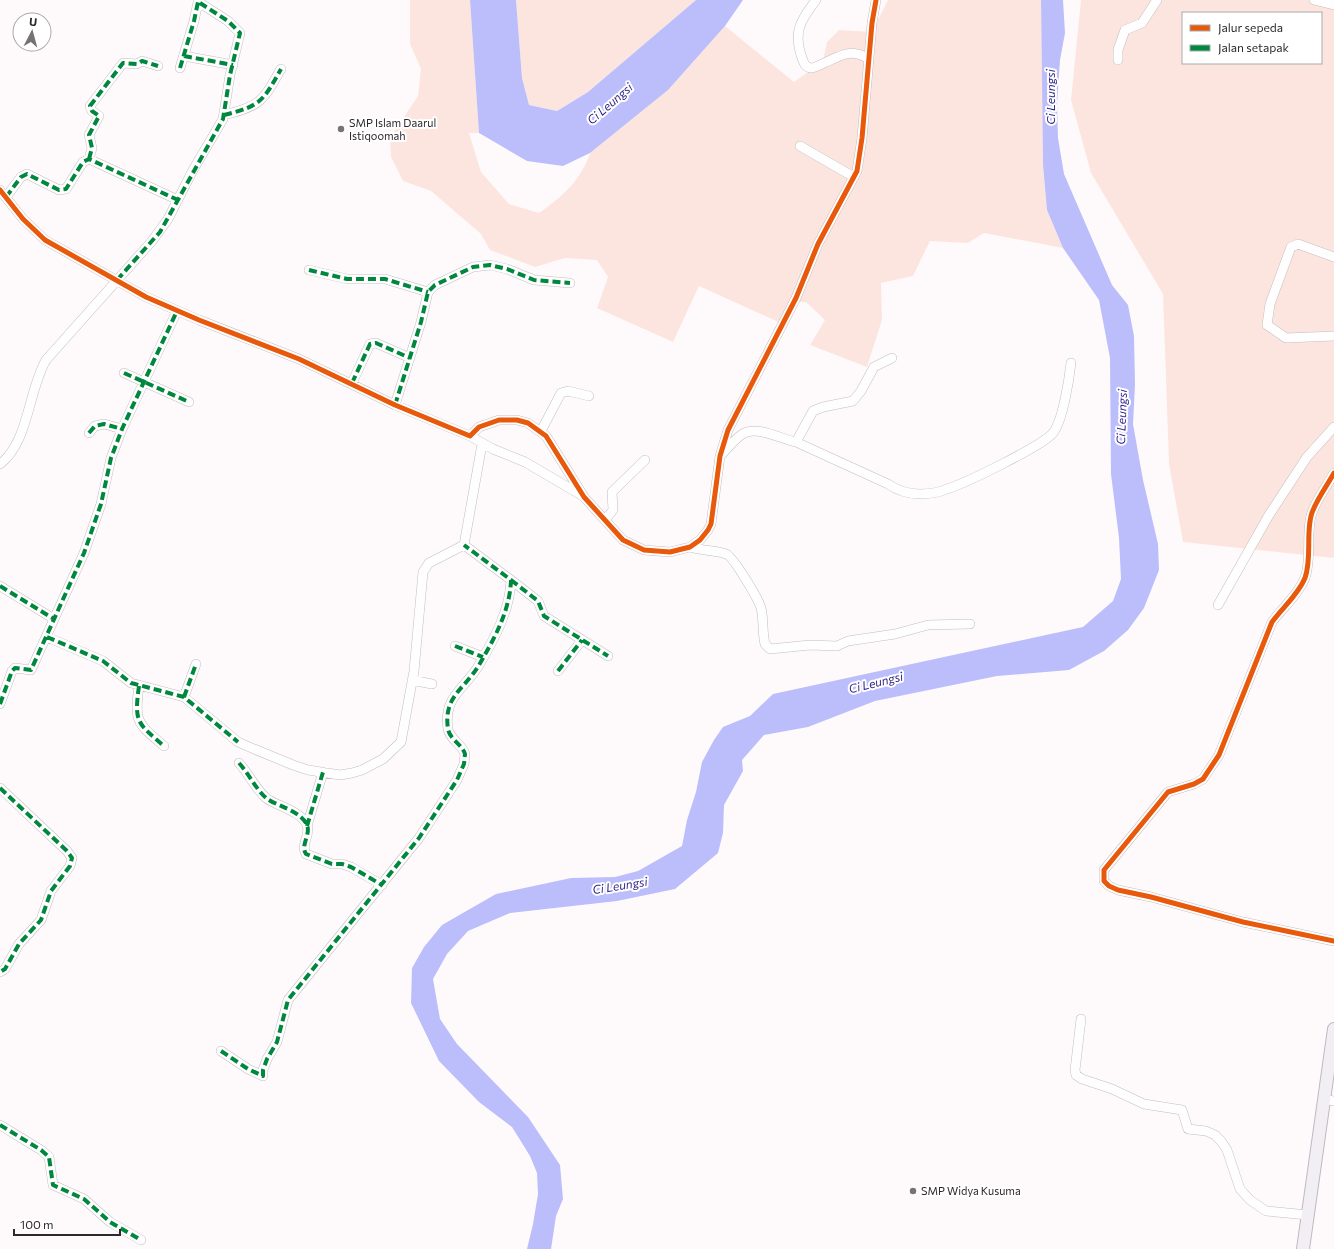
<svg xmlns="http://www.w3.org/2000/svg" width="1334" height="1249" font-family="Commissioner,sans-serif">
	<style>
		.green { fill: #fde5df; fill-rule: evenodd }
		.water { fill: #bbbefb }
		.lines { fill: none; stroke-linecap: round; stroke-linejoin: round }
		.minor-casing { stroke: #c2bec1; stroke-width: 10 }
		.major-casing { stroke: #bfb9c2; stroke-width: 14 }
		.minor { stroke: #fffeff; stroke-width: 9 }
		.major { stroke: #f2eff4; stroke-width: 12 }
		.quiet { stroke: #00873e; stroke-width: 4; stroke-dasharray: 8 4; stroke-linecap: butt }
		.cycleway-casing { stroke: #fff; stroke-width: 8 }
		.cycleway { stroke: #e8590c; stroke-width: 5 }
		.poi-dot { fill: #777275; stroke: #fff; stroke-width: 1.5 }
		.labels { text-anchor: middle; stroke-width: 4; stroke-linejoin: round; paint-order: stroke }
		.poi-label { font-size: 11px; fill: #2e282c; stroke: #fff; text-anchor: start }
		.water-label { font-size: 12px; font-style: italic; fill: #322788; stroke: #fff }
	</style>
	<rect width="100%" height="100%" fill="#fefafc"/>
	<path class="green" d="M410,0H470L479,133H469L481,172L509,204L539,213C562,197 581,180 590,153L668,90L725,26L794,82L823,61L827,42L839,30L872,32L888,0H1041L1043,165L1047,210L1063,248L984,233L968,243L930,241L913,276L881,283L882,320L867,367L810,345L825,320L806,302H799L785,325L699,286L673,342L597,308L608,277L597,260L565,258L535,267L490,250L481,234L431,191L403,181L391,157L390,138L418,96L421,69L410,44Z
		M516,0H696L588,92L557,111L529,105L522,78Z
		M1081,0H1334V558L1183,542L1169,464L1163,294L1091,173L1071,100ZM1183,13H1321V63H1183Z"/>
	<path class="water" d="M470,0H516L522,78L529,105L557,111L588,92L696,0H743L725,26L668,90L590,153L563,166L527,161L479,133Z
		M1041,0H1063L1065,33L1060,60L1057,104L1058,138L1064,174L1112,285L1128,305L1134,336L1135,385L1133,424L1143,480L1158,544L1159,570L1144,608L1128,630L1104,651L1069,670L997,676L875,701L808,727L764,735L742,760L743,771L724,805L723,833L718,853L675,889L617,901L510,913L468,931L447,954L433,979L440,1019L457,1044L528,1117L560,1165L563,1199L556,1216L551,1249H527L533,1224L538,1194L537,1173L530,1156L512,1127L479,1102L439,1061L411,1003L412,968L424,947L442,925L496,894L571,878L615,877L638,871L682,846L687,820L696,792L702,762L714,740L723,727L750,716L773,694L1083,627L1113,601L1121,579L1119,538L1111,474L1110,358L1099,300L1063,248L1047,210L1043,165Z"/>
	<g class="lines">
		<g class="minor-casing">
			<path id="minor" d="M816,0C800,21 793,32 802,58C804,64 806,68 812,68C816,67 820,65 824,63C842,55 851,48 869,59
				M1314,0L1334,5
				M184,56L233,65
				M1118,60V50L1125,30L1142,23L1157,0
				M180,68L194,21L198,2
				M224,115C261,106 263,101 281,69
				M800,146L854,177
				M89,159L92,148L89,135L99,116L92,111L90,106L123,63L137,64L142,61L158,66
				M0,190L23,219L45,240L146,297L199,320L299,359L395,405L470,436L479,427L499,420H517L528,423L546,436L584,497L623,540L644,550L670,552L690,547L700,540L708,530L711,524L720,456L728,430L796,298L818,244L857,171L862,138L872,23L876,0
				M6,197L21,177L27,174L59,190L66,189L83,162L89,159L178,200
				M1334,257L1298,244L1291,247L1270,304L1267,325L1286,338L1334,336
				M309,270L347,279H385L428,292
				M124,373L189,402
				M352,383L370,344L376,343L410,358
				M395,405L421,322L428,292L435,285L473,267L490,265L507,269L534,280L570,283
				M541,431L561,393L568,391L589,396
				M89,433L95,426L104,424L122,429
				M470,436L493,449L525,462L583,496
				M796,442L888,484C898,491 908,494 920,494C928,494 940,492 947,489C966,483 1042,446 1053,433C1063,420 1069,380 1071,363
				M720,456C727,449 733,441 741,435C756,424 780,439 796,442L813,411L823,407L853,401L861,391L874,367L892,358
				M0,464C29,442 28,391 46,360L152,241L168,219L193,170L223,119L230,75L240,33L228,21L200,3L198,0
				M1334,473C1327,486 1314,503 1311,516C1306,536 1312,558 1305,578C1298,595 1283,607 1272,622L1219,755L1203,779L1194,784L1168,792L1104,870V881L1109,886L1118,890L1151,897L1243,922L1334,941
				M605,520L613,510L612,492L645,460
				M690,547C702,551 716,550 726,554C733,556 759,600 761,608C764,620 762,632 765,644L770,649L810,645L837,646L848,641L895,634L928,625L970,624
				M511,580L538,601L544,616L608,656
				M0,586L54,619
				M1218,605L1269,515L1307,457L1334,427
				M47,637L103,661L131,683L184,697L238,742L254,749L293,765L308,770L340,775L352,773L362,770L383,759L401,742L414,671L423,572L429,563L464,545L482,444
				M455,646L483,657
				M558,671L582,640
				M412,680L432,684
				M139,686C134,722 137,723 164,746
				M184,697L196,664
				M0,704L12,671L15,668L31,670L84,553L101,504L111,458L122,429L177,311
				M239,763C249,774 255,788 266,798C278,807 300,810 307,825C311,835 300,845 306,854L332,864H342L351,867L382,885
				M0,788L67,851L72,858L70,866L51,891L41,920L19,944L5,969L0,972
				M307,826L323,772
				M1081,1019L1075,1070L1076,1075L1082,1079L1112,1089L1144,1104L1182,1110L1188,1129L1206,1131L1215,1135L1221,1141L1227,1150L1240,1189L1250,1200L1266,1211L1308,1215
				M221,1051L248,1069L263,1076V1070L267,1059L277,1042L288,1000L419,838L457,780L464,764L465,754C462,744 450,740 448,729C443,696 465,689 479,665C494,639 510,611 511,580L464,545
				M1324,1099L1334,1101
				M0,1125L41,1150L49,1157L53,1185L84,1199L110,1222L141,1240"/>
		</g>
		<g class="major-casing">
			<path id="major" d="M1303,1249L1334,1029"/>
		</g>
		<use href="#minor" class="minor"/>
		<use href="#major" class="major"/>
		<path class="quiet" d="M184,56L233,65
			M180,68L194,21L198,2
			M224,115C261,106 263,101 281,69
			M89,159L92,148L89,135L99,116L92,111L90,106L123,63L137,64L142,61L158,66
			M6,197L21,177L27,174L59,190L66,189L83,162L89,159L178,200
			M309,270L347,279H385L428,292
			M117,280L160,232L223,119L230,75L240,33L228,21L200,3L198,0
			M124,373L189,402
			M352,383L370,344L376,343L410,358
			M395,405L421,322L428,292L435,285L473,267L490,265L507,269L534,280L570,283
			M89,433L95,426L104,424L122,429
			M511,580L538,601L544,616L608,656
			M0,586L54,619
			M47,637L103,661L131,683L184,697L238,742
			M455,646L483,657
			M558,671L582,640
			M139,686C134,722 137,723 164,746
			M184,697L196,664
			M0,704L12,671L15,668L31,670L84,553L101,504L111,458L122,429L177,311
			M239,763C249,774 255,788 266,798C278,807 300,810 307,825C311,835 300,845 306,854L332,864H342L351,867L382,885
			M0,788L67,851L72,858L70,866L51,891L41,920L19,944L5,969L0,972
			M307,826L323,772
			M221,1051L248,1069L263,1076V1070L267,1059L277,1042L288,1000L419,838L457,780L464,764L465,754C462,744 450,740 448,729C443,696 465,689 479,665C494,639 510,611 511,580L464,545
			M0,1125L41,1150L49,1157L53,1185L84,1199L110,1222L141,1240"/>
		<g class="cycleway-casing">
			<path id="cycleway" d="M0,190L23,219L45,240L146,297L199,320L299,359L395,405L470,436L479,427L499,420H517L528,423L546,436L584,497L623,540L644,550L670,552L690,547L700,540L708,530L711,524L720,456L728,430L796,298L818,244L857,171L862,138L872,23L876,0
				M1334,473C1327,486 1314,503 1311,516C1306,536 1312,558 1305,578C1298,595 1283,607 1272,622L1219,755L1203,779L1194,784L1168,792L1104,870V881L1109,886L1118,890L1151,897L1243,922L1334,941"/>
		</g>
		<use href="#cycleway" class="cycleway"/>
	</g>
	<g class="poi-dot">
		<circle cx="341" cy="129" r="4"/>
		<circle cx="913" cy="1191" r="4"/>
	</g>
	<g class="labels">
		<g class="poi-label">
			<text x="349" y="127">SMP Islam Daarul<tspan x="349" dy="13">Istiqoomah</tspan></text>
			<text x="921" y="1195">SMP Widya Kusuma</text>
		</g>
		<g class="water-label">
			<text transform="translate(1051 97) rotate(-90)" y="4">Ci Leungsi</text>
			<text transform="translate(610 104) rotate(-41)" y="4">Ci Leungsi</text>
			<text transform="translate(1122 417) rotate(-88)" y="4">Ci Leungsi</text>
			<text transform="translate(876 683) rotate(-14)" y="4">Ci Leungsi</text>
			<text transform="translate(620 886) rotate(-9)" y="4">Ci Leungsi</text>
		</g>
	</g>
	<rect x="1182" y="12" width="140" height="52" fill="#ffffff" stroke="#aba9ab"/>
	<rect x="1190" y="25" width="20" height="6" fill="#e8590c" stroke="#aba9ab"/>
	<text x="1218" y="32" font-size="12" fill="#2e282c">Jalur sepeda</text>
	<rect x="1190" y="45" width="20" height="6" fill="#00873e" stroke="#aba9ab"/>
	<text x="1218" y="52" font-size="12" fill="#2e282c">Jalan setapak</text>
	<g transform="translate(32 32) rotate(6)"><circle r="19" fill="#ffffff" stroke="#aba9ab"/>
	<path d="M0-3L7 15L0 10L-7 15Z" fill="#777275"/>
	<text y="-6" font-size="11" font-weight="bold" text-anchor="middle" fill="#2e282c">U</text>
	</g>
	<path d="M14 1229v6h106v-6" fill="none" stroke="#2e282c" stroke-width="2"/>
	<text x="20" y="1229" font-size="12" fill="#2e282c" stroke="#ffffff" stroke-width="3" paint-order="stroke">100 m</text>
</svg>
